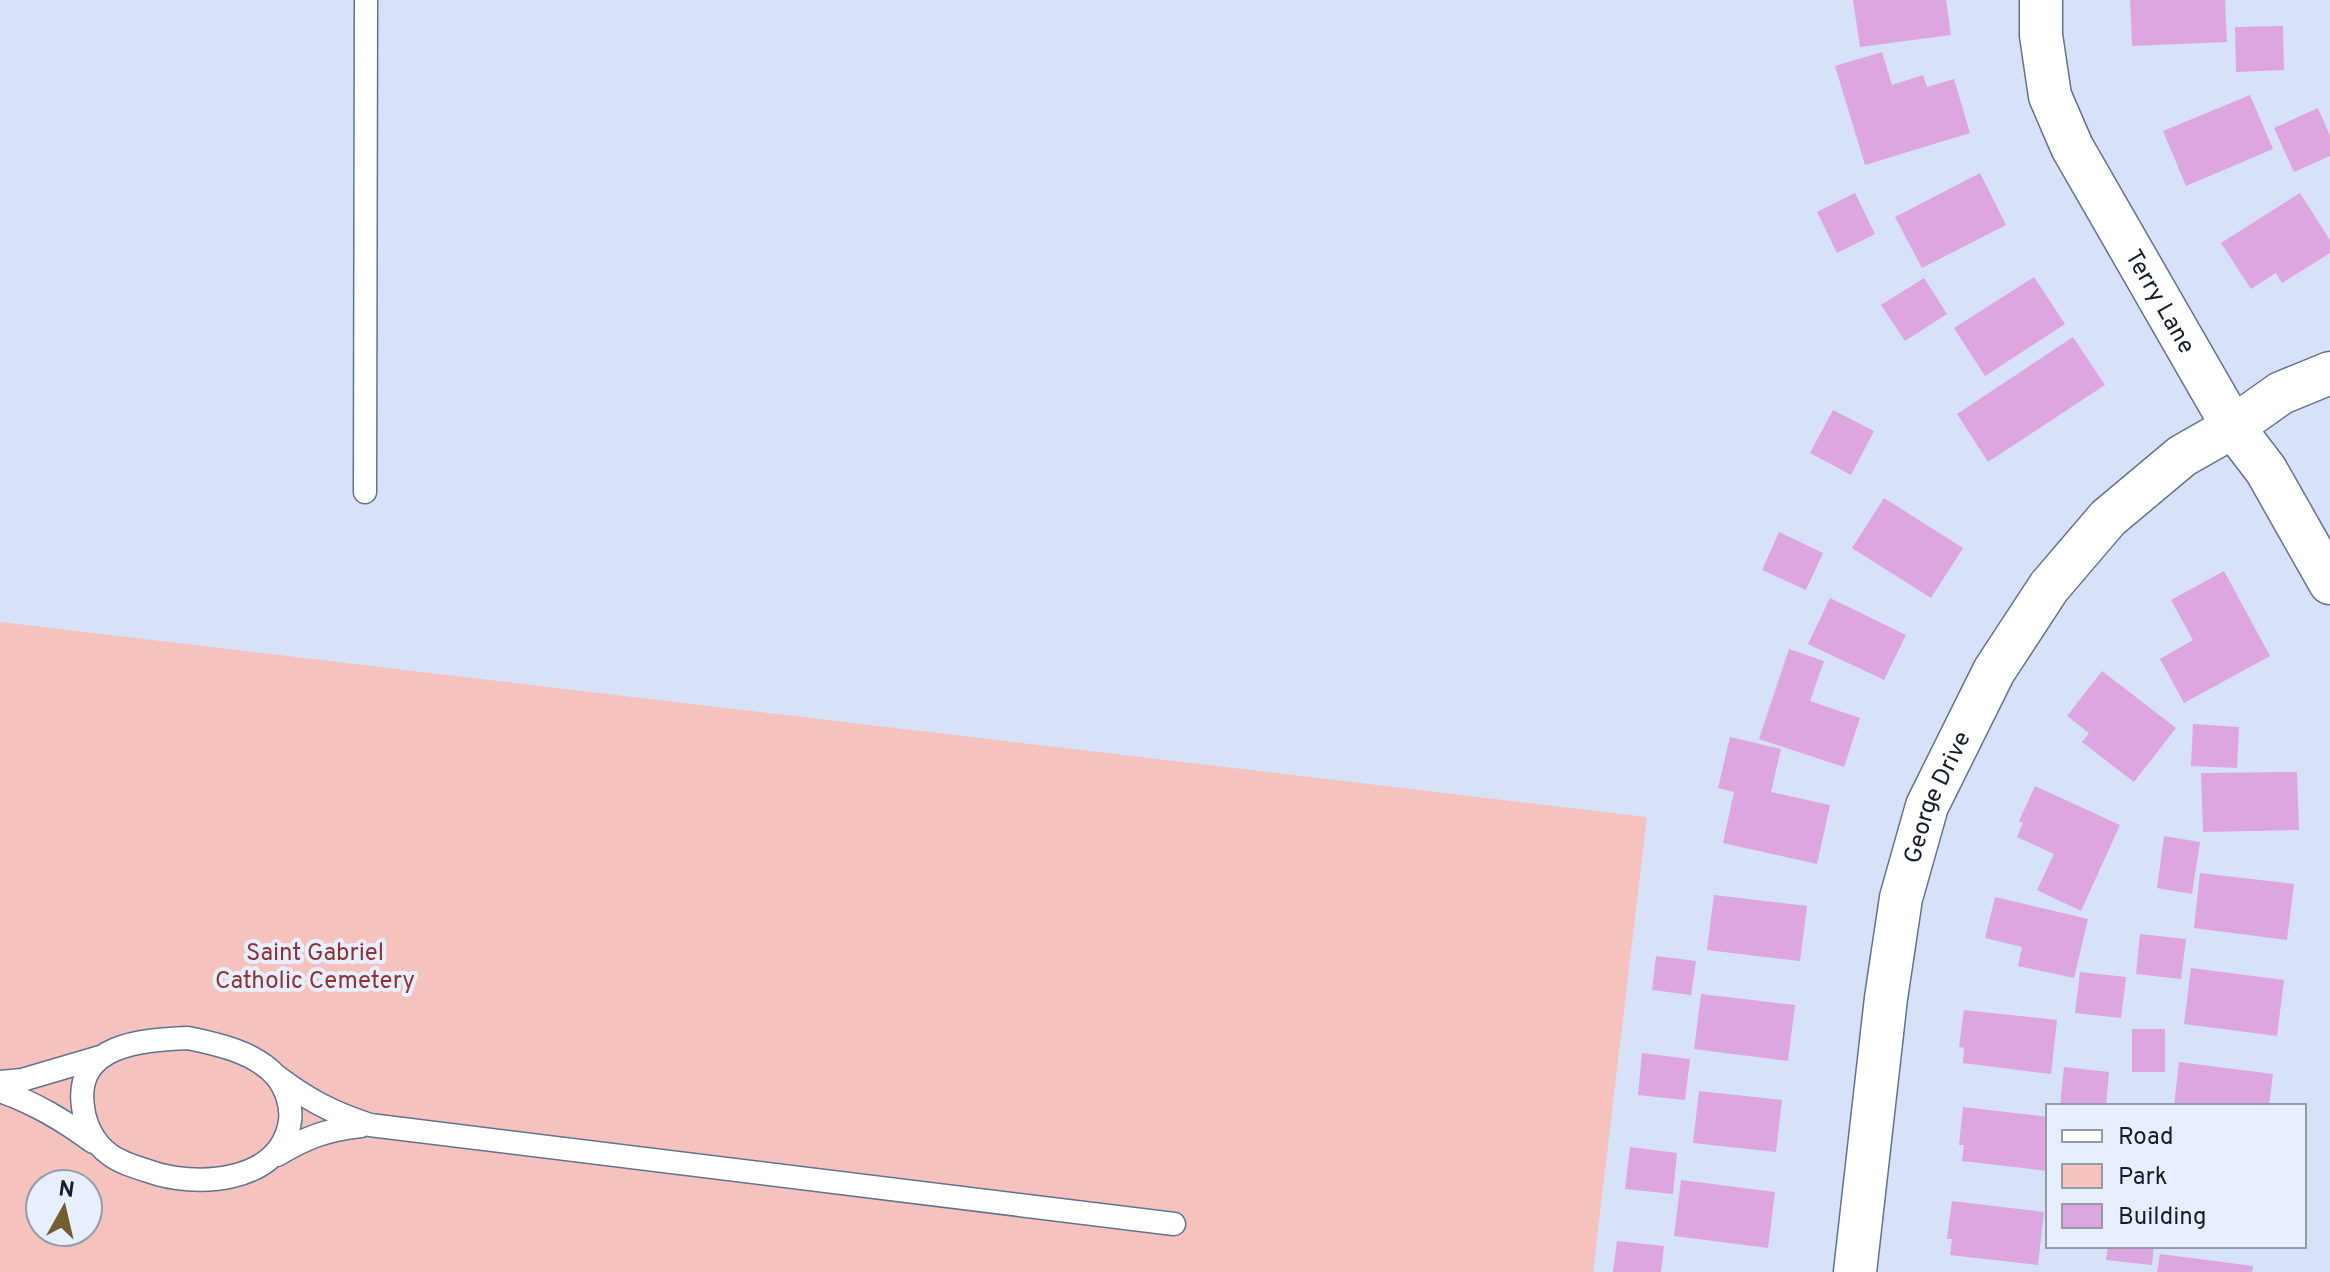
<svg xmlns="http://www.w3.org/2000/svg" width="2330" height="1272" font-family="Overpass,sans-serif">
	<style>
		.green { fill: #f5c2be; fill-rule: evenodd }
		.building { fill: #dda6e1 }
		.lines { fill: none; stroke-linecap: round; stroke-linejoin: round }
		.service-casing { stroke: #627293; stroke-width: 25 }
		.minor-casing { stroke: #627293; stroke-width: 45 }
		.service { stroke: #fff; stroke-width: 22 }
		.minor { stroke: #fff; stroke-width: 42 }
		.labels { text-anchor: middle; stroke-width: 8; stroke-linejoin: round; paint-order: stroke }
		.street-label { font-size: 24px; fill: #161d2a; stroke: #e7effe }
		.park-label { font-size: 24px; fill: #933131; stroke: #e7effe }
	</style>
	<rect width="100%" height="100%" fill="#d7e2f8"/>
	<path class="green" d="M0,622L1647,817L1593,1272H0ZM40,1184H88V1232H40Z"/>
	<path class="building" d="M1853,0H1946L1951,35L1860,47Z
		M2130,0H2225L2227,42L2132,46Z
		M2283,26L2284,70L2236,72L2235,27Z
		M1882,52L1892,85L1923,75L1927,87L1954,79L1970,133L1865,165L1835,66Z
		M2250,95L2273,149L2186,186L2163,131Z
		M2318,108L2330,136V156L2294,172L2274,128Z
		M1980,173L2006,225L1922,268L1895,217Z
		M1855,193L1875,234L1837,253L1817,212Z
		M2300,193L2330,240V253L2282,283L2276,273L2251,289L2221,243Z
		M2034,277L2065,324L1985,376L1954,328Z
		M1924,278L1947,314L1905,341L1881,305Z
		M2073,337L2105,385L1988,462L1957,414Z
		M1833,410L1874,431L1851,475L1810,453Z
		M1884,498L1963,548L1931,598L1852,548Z
		M1779,532L1823,553L1806,590L1762,570Z
		M2224,571L2270,656L2184,703L2160,659L2193,640L2171,600Z
		M1830,598L1906,635L1884,680L1808,644Z
		M1789,649L1824,661L1810,701L1860,718L1844,767L1759,739Z
		M2102,671L2176,728L2134,782L2082,742L2089,733L2067,716Z
		M2193,724L2239,727L2237,768L2191,766Z
		M1730,737L1781,749L1771,792L1830,805L1817,864L1723,843L1734,792L1718,788Z
		M2297,772L2299,830L2203,832L2201,773Z
		M2035,786L2120,825L2081,911L2037,890L2054,854L2017,837L2023,823L2019,821Z
		M2164,836L2200,842L2192,894L2157,888Z
		M2200,873L2294,884L2287,940L2194,928Z
		M1714,895L1807,906L1800,961L1707,950Z
		M1995,897L2088,919L2074,978L2018,966L2022,947L1985,938Z
		M2140,934L2186,939L2181,979L2136,974Z
		M1656,956L1696,961L1691,995L1652,990Z
		M2191,968L2284,980L2277,1036L2184,1024Z
		M2080,972L2126,977L2121,1018L2075,1013Z
		M1701,994L1795,1005L1788,1061L1694,1049Z
		M1964,1010L2057,1020L2051,1074L1963,1063L1964,1048L1959,1047Z
		M2132,1029H2165V1072H2132Z
		M1642,1053L1690,1059L1685,1100L1638,1095Z
		M2179,1062L2273,1074L2269,1106H2174Z
		M2064,1067L2109,1072L2106,1106H2060Z
		M1699,1091L1782,1100L1776,1152L1693,1143Z
		M1963,1107L2048,1117V1171L1962,1161L1964,1145H1959Z
		M1630,1147L1677,1153L1673,1194L1625,1189Z
		M1681,1180L1775,1192L1768,1248L1674,1236Z
		M1952,1201L2044,1212L2038,1265L1950,1255L1952,1239H1947Z
		M1617,1241L1664,1246L1661,1272H1613Z
		M2108,1246H2154L2152,1265L2106,1260Z
		M2160,1254L2253,1266L2252,1272H2157Z"/>
	<g class="lines">
		<g class="service-casing">
			<path id="service" d="M365,492L366,0
				M188,1038C217,1044 255,1052 276,1076C286,1088 292,1106 290,1121C281,1184 194,1188 148,1171C135,1167 119,1162 109,1154C94,1143 85,1125 83,1107C74,1044 142,1040 188,1038Z
				M275,1075C308,1100 331,1112 370,1125L1174,1224
				M0,1082L22,1080L100,1057
				M0,1091C35,1103 63,1120 93,1142
				M277,1155C307,1137 326,1130 361,1126"/>
		</g>
		<g class="minor-casing">
			<g id="minor">
				<path id="s1" d="M2041,0V35L2050,96L2072,147L2233,427L2266,470L2330,583"/>
				<path id="s2" d="M1855,1272L1886,998L1901,898L1927,806L1994,671L2049,587L2108,518L2182,456L2233,427L2281,393L2330,373"/>
			</g>
		</g>
		<use href="#service" class="service"/>
		<use href="#minor" class="minor"/>
	</g>
	<g class="labels">
		<g class="street-label">
			<text dy="8" stroke="none"><textPath href="#s1" startOffset="330">Terry Lane</textPath></text>
			<text dy="8" stroke="none"><textPath href="#s2" startOffset="484">George Drive</textPath></text>
		</g>
		<g class="park-label">
			<text x="315" y="960">Saint Gabriel<tspan x="315" dy="28">Catholic Cemetery</tspan></text>
		</g>
	</g>
	<rect x="2046" y="1104" width="260" height="144" fill="#e7effe" stroke="#939ba9" stroke-width="2"/>
	<rect x="2062" y="1130" width="40" height="12" fill="#ffffff" stroke="#939ba9" stroke-width="2"/>
	<text x="2118" y="1144" font-size="24" fill="#161d2a">Road</text>
	<rect x="2062" y="1164" width="40" height="24" fill="#f5c2be" stroke="#939ba9" stroke-width="2"/>
	<text x="2118" y="1184" font-size="24" fill="#161d2a">Park</text>
	<rect x="2062" y="1204" width="40" height="24" fill="#dda6e1" stroke="#939ba9" stroke-width="2"/>
	<text x="2118" y="1224" font-size="24" fill="#161d2a">Building</text>
	<g transform="translate(64 1208) rotate(8)"><circle r="38" fill="#e7effe" stroke="#939ba9" stroke-width="2"/>
	<path d="M0-6L14 30L0 20L-14 30Z" fill="#745d2e"/>
	<text y="-12" font-size="22" font-weight="bold" text-anchor="middle" fill="#161d2a">N</text>
	</g>
</svg>
